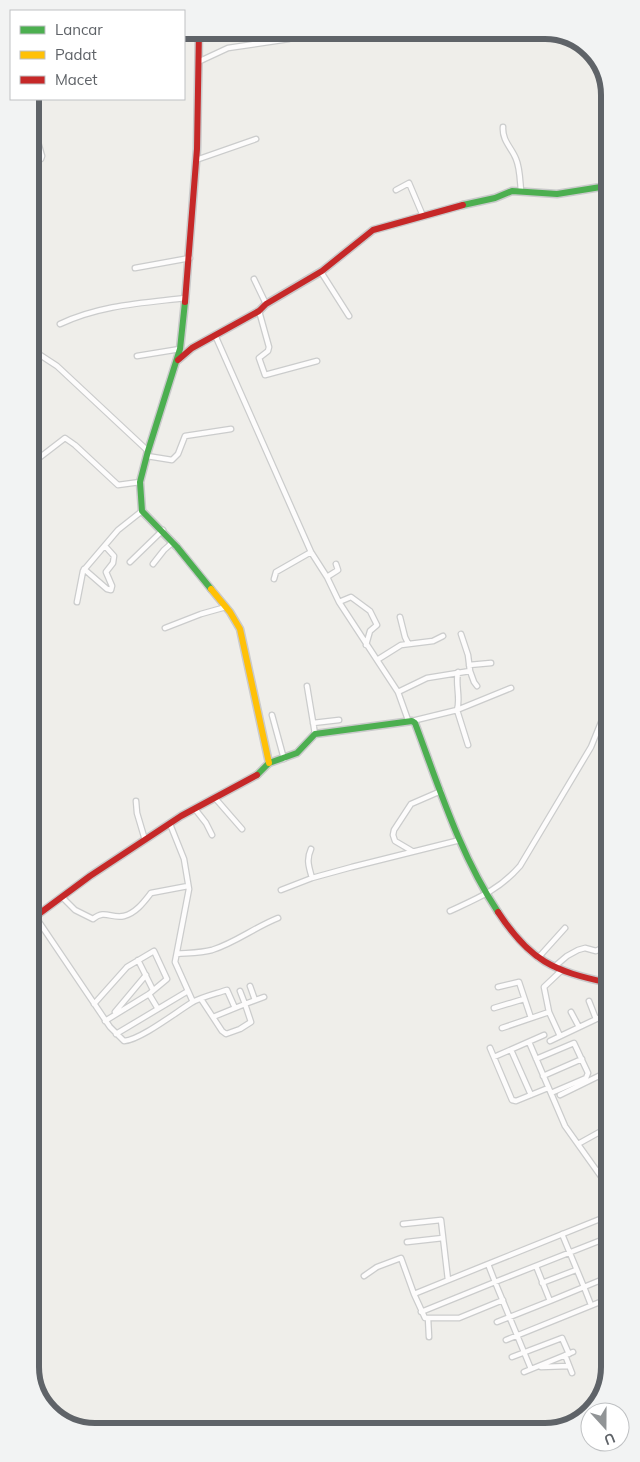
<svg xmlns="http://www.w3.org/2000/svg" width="640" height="1462" font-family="Mulish,sans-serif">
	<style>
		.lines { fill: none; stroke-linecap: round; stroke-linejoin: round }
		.street-casing { stroke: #cbcccc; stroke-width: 7 }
		.fast-casing { stroke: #cacacb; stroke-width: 9 }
		.slow-casing { stroke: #cacacb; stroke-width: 9 }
		.jam-casing { stroke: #cacacb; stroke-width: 9 }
		.street { stroke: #fdfcfc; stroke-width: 4.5 }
		.fast { stroke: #4caf50; stroke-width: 6 }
		.slow { stroke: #ffc107; stroke-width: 6 }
		.jam { stroke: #c62828; stroke-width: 6 }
		.rim { fill: none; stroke: #5f6368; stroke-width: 6 }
	</style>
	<rect width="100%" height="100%" fill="#efeeea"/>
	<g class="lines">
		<g class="street-casing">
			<path id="street" d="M200,61L228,48L289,39
				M30,114L42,156L41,159L30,165
				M503,127C502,141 512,148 516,159C520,168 520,181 521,191
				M196,160L256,139
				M396,190L409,183L423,216
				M135,268L190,258
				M321,272L349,316
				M254,279L266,304
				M259,311L269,347L268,351L259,358L265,375L317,361
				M60,324C100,305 143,303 185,298
				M215,335L311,552L327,577L339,602L398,692L408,720
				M31,349L57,366L148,451
				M32,350L37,339L35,327
				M137,356L180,349
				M31,453L39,458L65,438L75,445L118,485L140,482
				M147,456L172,460L178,454L185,436L231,429
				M130,562L163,530
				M153,564L164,550L173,542
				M84,569L107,589L111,590L112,586L106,572L113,563L114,556L105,546
				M327,577L338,570L336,564
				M274,579L276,572L311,552
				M77,602L83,571L118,530L142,511
				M339,602L351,597L370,611L377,625L370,631L366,645
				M400,617L405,637L408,643
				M165,628L201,614L226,607
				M377,660L401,645L433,641L443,636
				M469,665L491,663
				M470,671L474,682L477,686
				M307,686L315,734
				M398,692L427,678L470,671L468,655L461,634
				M457,710L511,688
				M457,710C461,698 455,685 458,672
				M272,715L284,759
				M412,721L457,710L468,745
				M313,723L339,720
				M215,798L242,829
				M136,801L137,813L145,840
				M195,809L206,823L212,835
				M170,824L184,859L189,889L175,962L193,1002
				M311,849C306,860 309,867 312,878
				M412,851L395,841L393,835L394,830L411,804L441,791
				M281,890L312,878L352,867L460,840
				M62,897L75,910L93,919C105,909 111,919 124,916C136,913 144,902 151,893L188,886
				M450,911C478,898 499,890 520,866L591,747L608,705
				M35,916L110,1027L124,1041C140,1040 175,1013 191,1003C201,997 215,994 227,990L235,1008
				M177,954C188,953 201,953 212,950C235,943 255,927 278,918
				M538,958L565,928
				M138,960L153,990
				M554,967L567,956L578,950L585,948L596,951L609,944
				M250,986L255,1000
				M498,987L519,982L531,1018
				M240,991L245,1004L264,997
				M149,994L158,1009
				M201,999L222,1031L226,1034L240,1029L251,1022L245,1004L213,1017
				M589,1001L596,1019
				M94,1004L127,967L154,951L167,979L149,994L105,1021
				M494,1008L524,999
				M115,1012L146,975
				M571,1012L579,1027
				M502,1028L549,1012
				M116,1034L188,991
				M560,1036L549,1012L544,987L562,970
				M550,1041L609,1013
				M529,1042L565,1126L602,1178V1194
				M490,1048L512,1100L516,1101L548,1088
				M511,1050L531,1095
				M494,1057L544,1035
				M536,1059L574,1043L588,1073L586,1078L551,1093
				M543,1076L582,1059
				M560,1095L609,1071
				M578,1144L605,1129L609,1124
				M598,1171L609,1166
				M610,1215L488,1264L495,1282L604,1239L610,1235
				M403,1224L441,1220L448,1280
				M407,1242L443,1238
				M488,1264L414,1294L425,1318H459L503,1300
				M536,1266L550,1301L584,1287L562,1234
				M364,1276L377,1267L401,1258L414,1294
				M542,1283L576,1270
				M591,1305L584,1287L601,1280
				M421,1312L495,1282L531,1369
				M428,1318L429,1337
				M497,1322L550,1301
				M506,1340L605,1300
				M565,1355L572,1373
				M512,1357L562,1338L569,1354
				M541,1367L569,1366
				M524,1372L573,1352"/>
		</g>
		<g class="fast-casing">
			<path id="fast" d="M463,205L495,198L512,191L557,194L607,186
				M185,302L180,349L148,451L140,482L142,511L177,547L211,589
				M257,775L269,763L297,753L315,734L412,721L415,723C439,787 460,855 498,912"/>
		</g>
		<g class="slow-casing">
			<path id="slow" d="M211,589L230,612L240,629L269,763"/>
		</g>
		<g class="jam-casing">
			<path id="jam" d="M185,302L197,149L199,30
				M178,360L192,348L259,311L266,304L322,271L373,230L463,205
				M498,912C530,961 553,971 609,983
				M32,919L90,876L181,816L257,775"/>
		</g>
		<use href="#street" class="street"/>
		<use href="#fast" class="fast"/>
		<use href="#slow" class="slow"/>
		<use href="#jam" class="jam"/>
	</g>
	<path d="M0 0H640V1462H0ZM95 39H545A56 56 0 0 1 601 95V1367A56 56 0 0 1 545 1423H95A56 56 0 0 1 39 1367V95A56 56 0 0 1 95 39Z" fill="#f2f3f3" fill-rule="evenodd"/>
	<path class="rim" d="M95 39H545A56 56 0 0 1 601 95V1367A56 56 0 0 1 545 1423H95A56 56 0 0 1 39 1367V95A56 56 0 0 1 95 39Z"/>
	<rect x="10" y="10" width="175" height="90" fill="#ffffff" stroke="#bfc1c3"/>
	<rect x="20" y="26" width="25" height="8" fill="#4caf50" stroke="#bfc1c3"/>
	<text x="55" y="35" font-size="15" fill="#5f6368">Lancar</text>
	<rect x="20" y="51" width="25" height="8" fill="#ffc107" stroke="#bfc1c3"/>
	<text x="55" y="60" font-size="15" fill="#5f6368">Padat</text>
	<rect x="20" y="76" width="25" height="8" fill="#c62828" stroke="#bfc1c3"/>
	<text x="55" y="85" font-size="15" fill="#5f6368">Macet</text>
	<g transform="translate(605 1427) rotate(159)"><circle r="24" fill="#ffffff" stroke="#bfc1c3"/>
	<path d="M0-4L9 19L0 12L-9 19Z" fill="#919496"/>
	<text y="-8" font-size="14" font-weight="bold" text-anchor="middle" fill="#5f6368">U</text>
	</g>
</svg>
